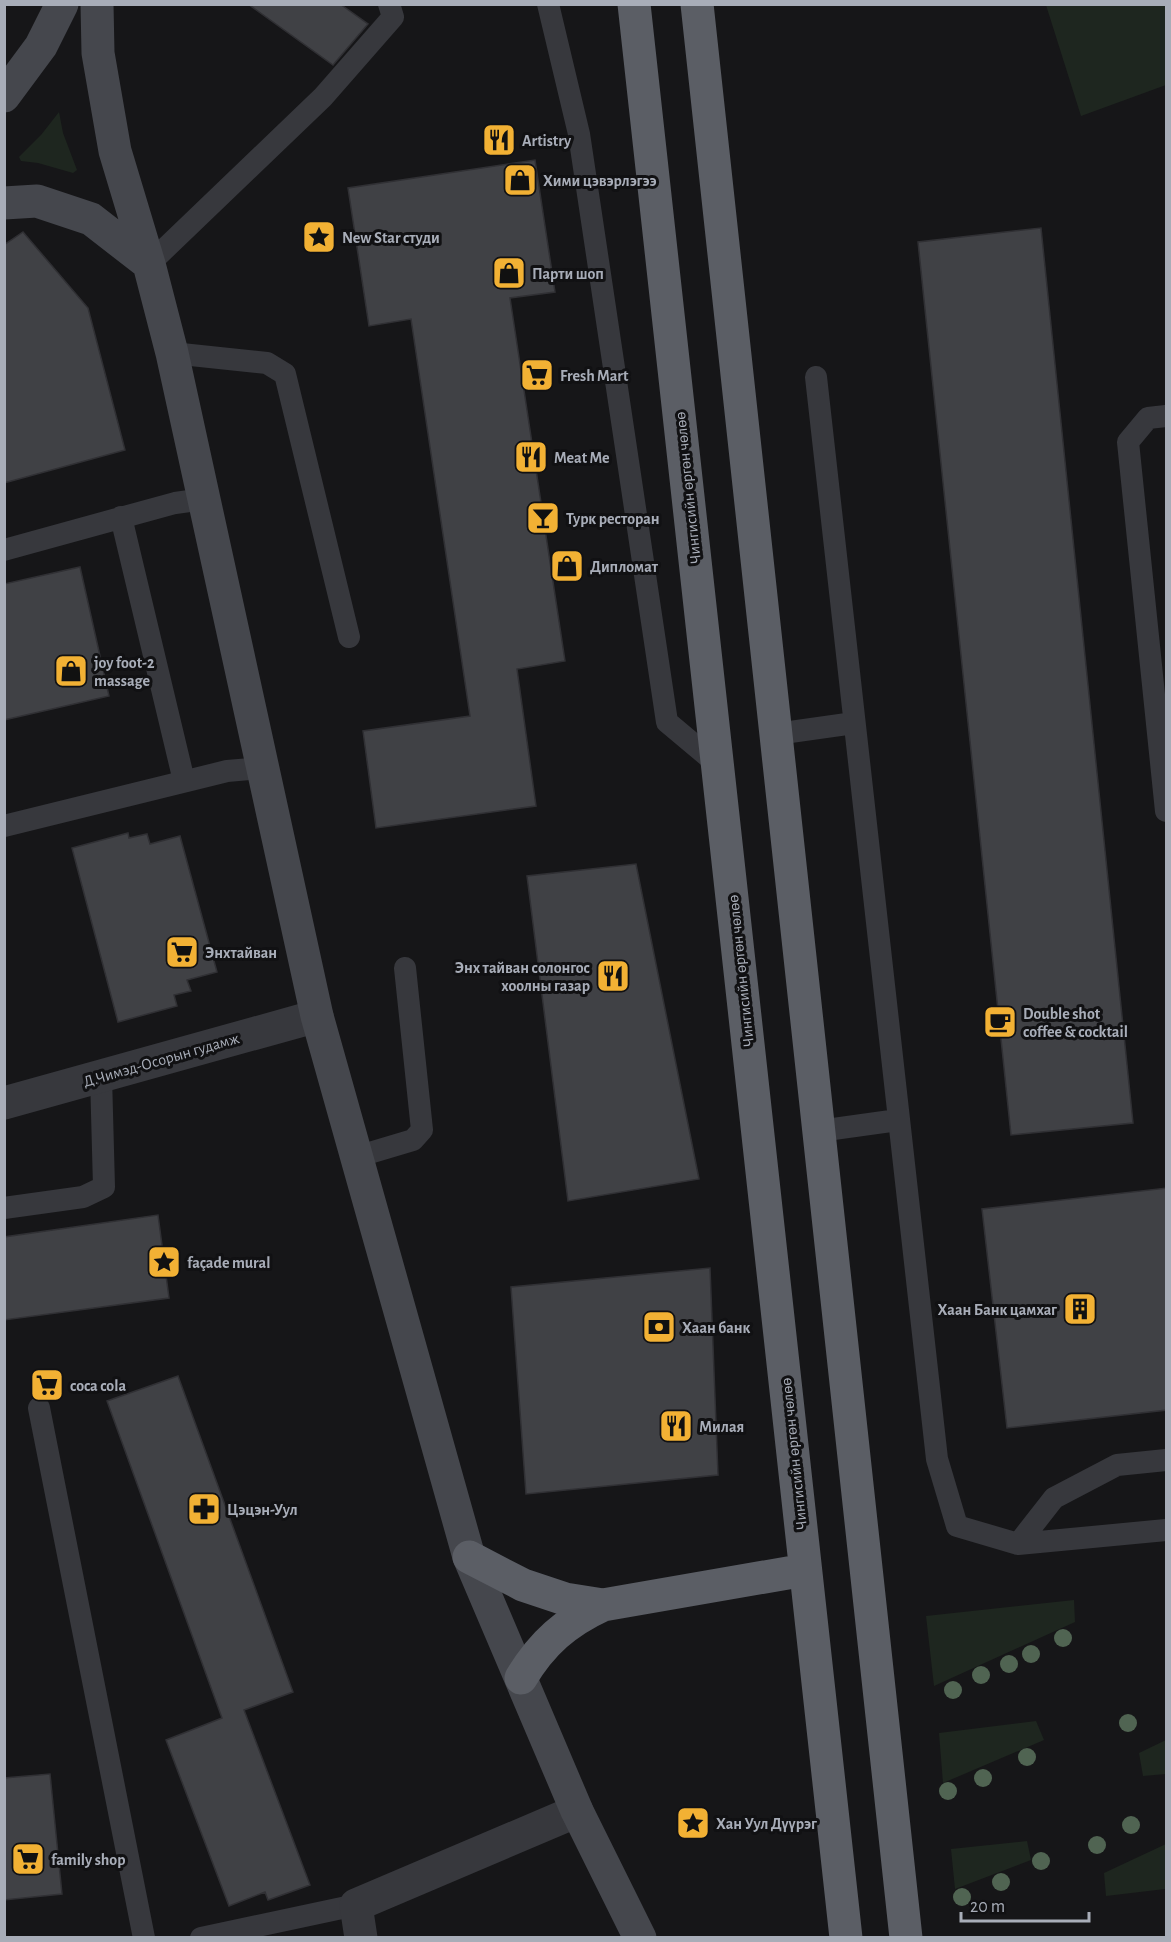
<svg xmlns="http://www.w3.org/2000/svg" width="1171" height="1942" font-family="'Alegreya Sans',sans-serif">
	<style>
		.green { fill: #1e261f }
		.building { fill: #404145; stroke: #303034; stroke-width: 1.5 }
		.lines { fill: none; stroke-linecap: round; stroke-linejoin: round }
		.service { stroke: #37383d; stroke-width: 22 }
		.minor { stroke: #37383d; stroke-width: 33 }
		.secondary { stroke: #45474d; stroke-width: 33 }
		.trunk { stroke: #5b5e65; stroke-width: 33 }
		.tree { fill: #506452 }
		.labels { text-anchor: middle; stroke-width: 6; stroke-linejoin: round; paint-order: stroke }
		.poi-label { font-size: 16px; font-weight: bold; fill: #a8adb8; stroke: #111113; text-anchor: start }
		.street-label { font-size: 16px; fill: #a8adb8; stroke: #111113 }
	</style>
	<rect width="100%" height="100%" fill="#161618"/>
	<path class="green" d="M1046,5H1166V85L1081,116Z
		M59,112L63,133L77,170L73,173L38,163L21,161L19,157L41,135Z
		M1074,1600L1075,1622L934,1686L926,1616Z
		M1036,1721L1044,1740L943,1783L939,1733Z
		M1166,1740V1774L1143,1776L1139,1753Z
		M1027,1841L1031,1860L955,1889L951,1849Z
		M1166,1844L1165,1889L1106,1896L1104,1873Z"/>
	<path class="building" d="M248,4H340L368,24L333,65Z
		M535,160L555,292L510,298L565,661L517,669L536,806L376,828L363,731L470,716L411,319L369,326L348,188Z
		M1041,228L1133,1123L1011,1135L918,242Z
		M23,232L88,308L125,450L4,483V245Z
		M80,567L109,696L4,720V584Z
		M128,833L129,838L147,834L150,844L180,836L217,972L187,980L191,991L174,995L177,1006L118,1022L72,848Z
		M636,864L699,1179L568,1201L527,876Z
		M1167,1188V1410L1007,1428L982,1209Z
		M158,1215L169,1298L4,1320V1237Z
		M710,1268L718,1475L526,1494L511,1287Z
		M178,1376L293,1692L244,1710L310,1885L268,1900L265,1892L229,1906L166,1740L222,1718L107,1401Z
		M50,1774L62,1894L4,1900V1778Z"/>
	<g class="lines">
		<path class="service" d="M548,4L579,134L667,722L717,764
			M149,264L323,97L393,17L389,4
			M172,353L267,363L285,374L349,637
			M816,377L937,1459L957,1526L1018,1544L1166,1530
			M1166,416L1148,418L1128,442L1166,811
			M121,517L184,781
			M4,550L175,503L204,499
			M776,734L854,723
			M4,826L227,771L263,768
			M819,1131L898,1120
			M356,1157L413,1140L422,1130L405,968
			M4,1208L83,1197L104,1187L101,1076
			M39,1408L144,1938
			M1018,1544L1054,1498L1117,1465L1166,1460
			M201,1938L356,1905"/>
		<path class="minor" d="M4,1103L317,1016
			M361,1938L356,1905L577,1811"/>
		<path class="secondary" d="M97,4L98,53L115,151L149,264L172,353L317,1016L469,1557L577,1811L640,1938
			M4,96L41,46L62,4
			M4,203L37,201L91,219L149,264"/>
		<path class="trunk" d="M634,4L846,1938
			M697,4L906,1938
			M469,1557L523,1585L565,1599L603,1605
			M521,1678C542,1643 566,1622 603,1605L805,1570"/>
	</g>
	<g class="tree">
		<circle cx="1063" cy="1638" r="9"/>
		<circle cx="1031" cy="1654" r="9"/>
		<circle cx="1009" cy="1664" r="9"/>
		<circle cx="981" cy="1675" r="9"/>
		<circle cx="953" cy="1690" r="9"/>
		<circle cx="1128" cy="1723" r="9"/>
		<circle cx="1027" cy="1757" r="9"/>
		<circle cx="983" cy="1778" r="9"/>
		<circle cx="948" cy="1791" r="9"/>
		<circle cx="1131" cy="1825" r="9"/>
		<circle cx="1097" cy="1845" r="9"/>
		<circle cx="1041" cy="1861" r="9"/>
		<circle cx="1001" cy="1882" r="9"/>
		<circle cx="962" cy="1897" r="9"/>
	</g>
	<defs>
		<g id="restaurant-square" transform="scale(1.725)"><rect x="-9" y="-9" width="18" height="18" rx="4" fill="#f2b134" stroke="#111113"/><path d="M-5-6h1v4h1v-4h1v4h1v-4h1v5L-1.5 .5V6h-2V.5L-5-1ZM5-6V6H3V1.5H1.5Q1.5-4 5-6Z" fill="#111"/></g>
		<g id="shop-square" transform="scale(1.725)"><rect x="-9" y="-9" width="18" height="18" rx="4" fill="#f2b134" stroke="#111113"/><path d="M-5-2.5h2.3a2.7 3.5 0 0 1 5.4 0H5L5.5 6h-11ZM-1.5-2.5h3a1.5 2.3 0 0 0-3 0Z" fill="#111"/></g>
		<g id="sight-square" transform="scale(1.725)"><rect x="-9" y="-9" width="18" height="18" rx="4" fill="#f2b134" stroke="#111113"/><path d="M0-6L1.8-2.2L6-1.7L2.9 1.2L3.7 5.4L0 3.3L-3.7 5.4L-2.9 1.2L-6-1.7L-1.8-2.2Z" fill="#111"/></g>
		<g id="supermarket-square" transform="scale(1.725)"><rect x="-9" y="-9" width="18" height="18" rx="4" fill="#f2b134" stroke="#111113"/><path d="M-6-5.5h2.5l.6 2H6L4.5 2H-2.5L-4.4-4H-6ZM-1.5 3.2a1.3 1.3 0 1 0 .1 0ZM3 3.2a1.3 1.3 0 1 0 .1 0Z" fill="#111"/></g>
		<g id="bar-square" transform="scale(1.725)"><rect x="-9" y="-9" width="18" height="18" rx="4" fill="#f2b134" stroke="#111113"/><path d="M-6-5H6L.8 .8V4.5H3.5V6h-7V4.5H-.8V.8Z" fill="#111"/></g>
		<g id="cafe-square" transform="scale(1.725)"><rect x="-9" y="-9" width="18" height="18" rx="4" fill="#f2b134" stroke="#111113"/><path d="M-5.5-4.5H6V0H3Q3 3.5 0 3.5H-2.5Q-5.5 3.5-5.5 0ZM3-3.2v2h1.7v-2ZM-6 4.5H4V6H-6Z" fill="#111"/></g>
		<g id="building-square" transform="scale(1.725)"><rect x="-9" y="-9" width="18" height="18" rx="4" fill="#f2b134" stroke="#111113"/><path d="M-4-6H4V6H1V3H-1V6H-4ZM-2.5-4.3h1.7v1.8h-1.7ZM.8-4.3h1.7v1.8H.8ZM-2.5-1h1.7V.8h-1.7ZM.8-1h1.7V.8H.8Z" fill="#111"/></g>
		<g id="bank-square" transform="scale(1.725)"><rect x="-9" y="-9" width="18" height="18" rx="4" fill="#f2b134" stroke="#111113"/><path d="M-6-4H6V4H-6ZM0-2.3a2.3 2.3 0 1 0 0 4.6a2.3 2.3 0 1 0 0-4.6Z" fill="#111"/></g>
		<g id="pharmacy-square" transform="scale(1.725)"><rect x="-9" y="-9" width="18" height="18" rx="4" fill="#f2b134" stroke="#111113"/><path d="M-2-6h4v4h4v4h-4v4h-4v-4h-4v-4h4Z" fill="#111"/></g>
	</defs>
	<g fill-rule="evenodd">
		<use href="#restaurant-square" x="499" y="140"/>
		<use href="#shop-square" x="520" y="180"/>
		<use href="#sight-square" x="319" y="237"/>
		<use href="#shop-square" x="509" y="273"/>
		<use href="#supermarket-square" x="537" y="375"/>
		<use href="#restaurant-square" x="531" y="457"/>
		<use href="#bar-square" x="543" y="518"/>
		<use href="#shop-square" x="567" y="566"/>
		<use href="#shop-square" x="71" y="671"/>
		<use href="#supermarket-square" x="182" y="952"/>
		<use href="#restaurant-square" x="613" y="976"/>
		<use href="#cafe-square" x="1000" y="1022"/>
		<use href="#sight-square" x="164" y="1262"/>
		<use href="#building-square" x="1080" y="1309"/>
		<use href="#bank-square" x="659" y="1327"/>
		<use href="#supermarket-square" x="47" y="1385"/>
		<use href="#restaurant-square" x="676" y="1426"/>
		<use href="#pharmacy-square" x="204" y="1509"/>
		<use href="#sight-square" x="693" y="1823"/>
		<use href="#supermarket-square" x="28" y="1859"/>
	</g>
	<g class="labels">
		<g class="poi-label">
			<text x="522" y="146">Artistry</text>
			<text x="543" y="186">Хими цэвэрлэгээ</text>
			<text x="342" y="243">New Star студи</text>
			<text x="532" y="279">Парти шоп</text>
			<text x="560" y="381">Fresh Mart</text>
			<text x="554" y="463">Meat Me</text>
			<text x="566" y="524">Турк ресторан</text>
			<text x="590" y="572">Дипломат</text>
			<text x="94" y="668">joy foot-2<tspan x="94" dy="18">massage</tspan></text>
			<text x="205" y="958">Энхтайван</text>
			<text x="590" y="973" text-anchor="end">Энх тайван солонгос<tspan x="590" dy="18">хоолны газар</tspan></text>
			<text x="1023" y="1019">Double shot<tspan x="1023" dy="18">coffee &amp; cocktail</tspan></text>
			<text x="187" y="1268">façade mural</text>
			<text x="1057" y="1315" text-anchor="end">Хаан Банк цамхаг</text>
			<text x="682" y="1333">Хаан банк</text>
			<text x="70" y="1391">coca cola</text>
			<text x="699" y="1432">Милая</text>
			<text x="227" y="1515">Цэцэн-Уул</text>
			<text x="716" y="1829">Хан Уул Дүүрэг</text>
			<text x="51" y="1865">family shop</text>
		</g>
		<g class="street-label">
			<text transform="translate(687 488) rotate(-96)" y="6">Чингисийн өргөн чөлөө</text>
			<text transform="translate(740 971) rotate(-96)" y="6">Чингисийн өргөн чөлөө</text>
			<text transform="translate(161 1059) rotate(-16)" y="6">Д.Чимэд-Осорын гудамж</text>
			<text transform="translate(793 1454) rotate(-96)" y="6">Чингисийн өргөн чөлөө</text>
		</g>
	</g>
	<rect width="1171" height="1942" fill="none" stroke="#a8adb8" stroke-width="12"/>
	<path d="M961 1912v9h128v-9" fill="none" stroke="#a8adb8" stroke-width="3"/>
	<text x="970" y="1912" font-size="18" fill="#a8adb8" stroke="#111113" stroke-width="4.5" paint-order="stroke">20 m</text>
</svg>
